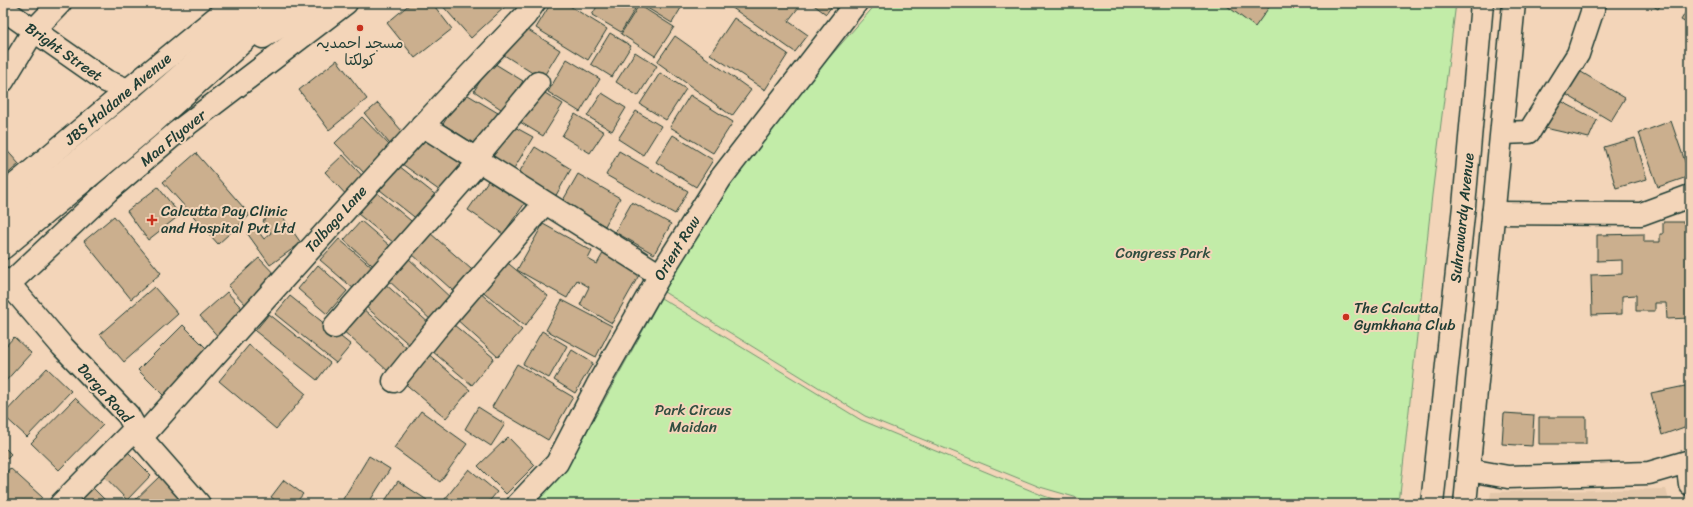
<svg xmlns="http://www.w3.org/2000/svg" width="1693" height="507" font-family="Sriracha,'Playpen Sans Arabic',sans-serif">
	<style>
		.built { fill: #e3c7aa }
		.green { fill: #c2eca8; stroke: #70946e }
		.building { fill: #cbaf8e; stroke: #1f3d34 }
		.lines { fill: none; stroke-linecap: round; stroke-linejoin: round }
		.minor-casing { stroke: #1f3d34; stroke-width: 25 }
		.secondary-casing { stroke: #1f3d34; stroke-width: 25 }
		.primary-casing { stroke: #1f3d34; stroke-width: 25 }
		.motorway-casing { stroke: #1f3d34; stroke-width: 25 }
		.minor { stroke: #f3d5b9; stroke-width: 22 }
		.secondary { stroke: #f3d5b9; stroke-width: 22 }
		.primary { stroke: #f3d5b9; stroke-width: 22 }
		.motorway { stroke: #f3d5b9; stroke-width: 22 }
		.poi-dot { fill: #c8321e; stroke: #f3d5b9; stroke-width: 1.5 }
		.labels { text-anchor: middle; stroke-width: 4; stroke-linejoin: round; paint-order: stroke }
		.poi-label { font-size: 15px; fill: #1f3d34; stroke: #f3d5b9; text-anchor: start }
		.street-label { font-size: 15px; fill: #1f3d34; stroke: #f3d5b9 }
		.park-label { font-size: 15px; fill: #2f4e40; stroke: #f3d5b9 }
	</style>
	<rect width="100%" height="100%" fill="#f3d5b9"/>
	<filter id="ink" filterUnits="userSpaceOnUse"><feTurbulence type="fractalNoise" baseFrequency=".025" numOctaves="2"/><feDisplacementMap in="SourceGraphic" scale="8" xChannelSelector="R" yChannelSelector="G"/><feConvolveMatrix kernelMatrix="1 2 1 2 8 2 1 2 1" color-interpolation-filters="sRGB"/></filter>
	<g filter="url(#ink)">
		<path class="built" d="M1666,489L1670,504H1489L1491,492Z"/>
		<path class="green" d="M877,3H1456L1432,195L1399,504H1098L1040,487L865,416L664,292L711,210L806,84Z
			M661,298L861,420L1044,496L1069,504H531L565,471Z"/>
		<path class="building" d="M411,3H432L452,29L415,58L387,23Z
			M440,3H505L507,5L471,38Z
			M551,3H565L607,29L588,60L536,28Z
			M599,3H626L635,9L621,32L592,15Z
			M639,3H684L672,23Z
			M734,3H794L799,7L788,21L808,35L795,52L731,7Z
			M811,3H834L826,14Z
			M1229,3H1272L1255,27L1227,6Z
			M1649,3H1662L1658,9Z
			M639,5L674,27L655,56L621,34Z
			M1690,5V25L1681,20Z
			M734,18L788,54L765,90L710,54Z
			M522,26L560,50L542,79L504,55Z
			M610,33L631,46L612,77L591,64Z
			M675,36L751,90L732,116L657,62Z
			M635,52L657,66L638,96L616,82Z
			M567,59L600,79L580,112L548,92Z
			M337,60L367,99L329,130L299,90Z
			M492,62L523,81L504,111L474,91Z
			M1576,69L1625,98L1611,121L1562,92Z
			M660,73L686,89L666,120L640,104Z
			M540,90L563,104L543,136L520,122Z
			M463,92L498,113L478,146L443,124Z
			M602,93L626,108L612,131L587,116Z
			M690,95L733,122L713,153L670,127Z
			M1557,99L1597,120L1589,138L1545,128L1547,110Z
			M378,103L407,137L394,149L365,114Z
			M636,111L661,126L643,155L618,139Z
			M575,114L604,132L590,153L562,136Z
			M362,117L395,151L368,177L335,143Z
			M1671,121L1690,176L1658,187L1639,133Z
			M511,125L533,137L513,170L492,157Z
			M422,135L463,164L443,193L402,164Z
			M673,135L713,160L696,187L656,162Z
			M1635,138L1647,179L1616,188L1604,147Z
			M3,146L19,164L3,178Z
			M535,147L571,169L555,197L518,174Z
			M619,151L688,191L675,214L606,175Z
			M196,153L250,215L218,244L163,182Z
			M343,155L368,182L350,199L325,172Z
			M399,166L437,196L418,220L380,190Z
			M578,174L620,198L605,226L562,202Z
			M490,178L525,203L503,234L468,210Z
			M158,187L180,215L148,240L127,211Z
			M376,192L416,225L399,247L358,214Z
			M632,202L671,224L654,254L615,232Z
			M278,210L301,243L270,265L247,233L255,227L264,239L271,233L263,221Z
			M114,216L161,273L131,299L84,241Z
			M361,221L396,251L379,271L344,240Z
			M1663,222H1690V318L1667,319L1666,303H1655V311H1636V295L1622,296V314L1592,315L1591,275L1622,274V260L1597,261V235L1644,234V242H1660V234H1663Z
			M543,224L592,251L588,259L597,264L606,248L643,268L612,323L580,305L589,287L577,280L567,298L517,270Z
			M430,233L479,276L460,297L412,254Z
			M339,239L373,268L354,289L320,260Z
			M407,257L453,300L433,322L387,279Z
			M259,258L279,279L248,307L228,286Z
			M504,260L548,296L525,326L480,289Z
			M318,265L347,291L327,314L298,289Z
			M383,282L431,325L412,347L364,305Z
			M154,287L178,314L124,362L100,334Z
			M478,291L522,330L498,357L454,317Z
			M227,292L248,315L220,339L200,316Z
			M290,296L351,345L336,363L275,314Z
			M562,300L612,326L596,357L546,330Z
			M361,307L409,350L389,372L341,329Z
			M269,314L330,363L317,380L255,331Z
			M183,325L209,351L164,396L138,370Z
			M454,325L494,358L472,385L432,351Z
			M542,331L567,346L549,378L523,364Z
			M14,337L31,353L3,384V349Z
			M249,345L306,394L276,429L219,381Z
			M572,350L593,363L575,393L554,380Z
			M426,352L470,390L446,418L402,381Z
			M517,364L573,397L548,440L492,407Z
			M47,368L71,391L27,437L3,415Z
			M1690,385V425L1662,435L1651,393Z
			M75,398L103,425L59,470L31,443Z
			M478,407L505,424L491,446L465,429Z
			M421,411L467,444L440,482L394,448Z
			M1504,413L1534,415L1532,446L1502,444Z
			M1539,417H1586V444H1539Z
			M508,437L535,465L506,494L478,466Z
			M3,446L11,454L3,462Z
			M125,449L151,475L127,500L101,473Z
			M369,456L390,469L368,504H340Z
			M10,468L42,497L36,504H3V477Z
			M469,469L497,492L487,504H441Z
			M160,476L187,504H131Z
			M284,480L303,494L295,504H280L271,497Z
			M398,481L427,500L425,504H383Z
			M90,485L109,504H71Z"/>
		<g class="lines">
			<g class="minor-casing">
				<path id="minor" d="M3,9L106,81L128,90
					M3,81L34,30L60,3
					M422,125L660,275
					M1502,133L1529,132L1578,54L1595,3
					M475,159L538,83
					M1493,213L1641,214L1690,196
					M334,327L479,162
					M394,381L436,329L545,203
					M141,438C268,296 394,154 525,16L534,3
					M1687,462L1690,484
					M1469,470L1508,477L1649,473L1690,461
					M61,504L136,428
					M518,504L557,463L597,386L660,275L721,178L856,3"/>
			</g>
			<g class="secondary-casing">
				<path id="secondary" d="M9,284L62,346L128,415L141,438L199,504
					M1432,504L1464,206L1482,3
					M1465,504L1514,3"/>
			</g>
			<g class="primary-casing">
				<path id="primary" d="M3,195L128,90L234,3
					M3,279L9,284L108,191L176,133L346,3"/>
			</g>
			<g class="motorway-casing">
				<path id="motorway" d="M263,37L306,11L316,3
					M3,221L149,103L263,3
					M3,248L147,128L286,3"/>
			</g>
			<use href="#minor" class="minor"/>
			<use href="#secondary" class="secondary"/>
			<use href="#primary" class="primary"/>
			<use href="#motorway" class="motorway"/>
		</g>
	</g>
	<g class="poi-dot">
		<circle cx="360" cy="28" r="4"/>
		<path d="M150 214h4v4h4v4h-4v4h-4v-4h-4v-4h4z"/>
		<circle cx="1346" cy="317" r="4"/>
	</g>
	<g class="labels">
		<g class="poi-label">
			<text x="360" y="48" text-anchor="middle">مسجد احمدیہ<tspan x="360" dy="17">کولکتا</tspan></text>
			<text x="161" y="216">Calcutta Pay Clinic<tspan x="161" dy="17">and Hospital Pvt Ltd</tspan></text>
			<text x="1354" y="313">The Calcutta<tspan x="1354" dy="17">Gymkhana Club</tspan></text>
		</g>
		<g class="street-label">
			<text transform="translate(64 52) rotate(35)" y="5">Bright Street</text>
			<text transform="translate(118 99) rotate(-40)" y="5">JBS Haldane Avenue</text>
			<text transform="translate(173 138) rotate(-39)" y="5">Maa Flyover</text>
			<text transform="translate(1462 218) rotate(-84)" y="5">Suhrawardy Avenue</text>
			<text transform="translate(336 219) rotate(-48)" y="5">Talbaga Lane</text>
			<text transform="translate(677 248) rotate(-58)" y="5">Orient Row</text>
			<text transform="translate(105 393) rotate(48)" y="5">Darga Road</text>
		</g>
		<g class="park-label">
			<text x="1163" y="258">Congress Park</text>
			<text x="693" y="415">Park Circus<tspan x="693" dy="17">Maidan</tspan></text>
		</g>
	</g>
	<rect width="1693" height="507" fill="none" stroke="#f3d5b9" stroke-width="16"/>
	<rect x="8" y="8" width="1677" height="491" fill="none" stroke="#1f3d34" stroke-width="1.5" filter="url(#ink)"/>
</svg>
